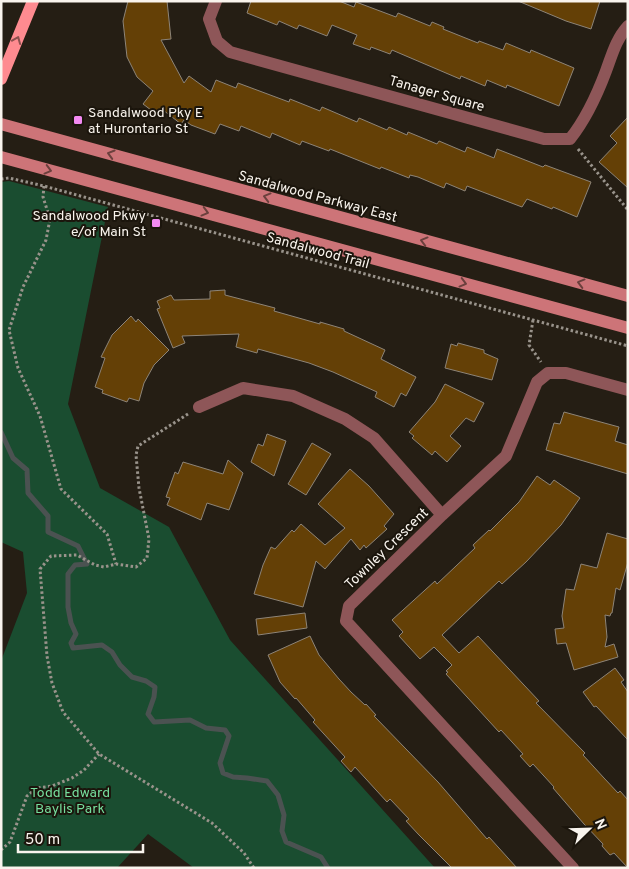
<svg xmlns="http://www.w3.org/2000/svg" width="629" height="869" font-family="Overpass,sans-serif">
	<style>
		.green { fill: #1a4d30 }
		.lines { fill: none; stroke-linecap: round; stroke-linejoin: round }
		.stream { stroke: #4b5251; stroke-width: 5 }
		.building { fill: #644006; stroke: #8d8478 }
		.path { stroke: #99938b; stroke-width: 3; stroke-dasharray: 2.5 2.5; stroke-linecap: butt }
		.street { stroke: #8e5658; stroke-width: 12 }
		.secondary { stroke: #cd7478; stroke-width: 12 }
		.primary { stroke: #fe8b90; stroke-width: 12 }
		.oneway { stroke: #8c504e }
		.oneway2 { stroke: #6b403d }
		.poi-dot { fill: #f38af2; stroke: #1b150c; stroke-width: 2 }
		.labels { text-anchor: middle; stroke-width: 4; stroke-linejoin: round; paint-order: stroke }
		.street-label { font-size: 14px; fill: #f9f4ed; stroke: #1b150c }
		.poi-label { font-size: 14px; fill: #f9f4ed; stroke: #1b150c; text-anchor: start }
		.park-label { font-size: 14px; fill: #76de9d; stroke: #1b150c }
	</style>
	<rect width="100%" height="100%" fill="#251e14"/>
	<path class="green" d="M9,181L108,207L68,404L100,488L169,527L230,640L435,868H194L148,834L117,868H1V661L27,593L23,552L1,542V182Z"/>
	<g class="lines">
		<path class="stream" d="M1,432L13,458L27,470L28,493L48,516V532L78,546L87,564L75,565L68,574V607L71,623L76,634L71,643L73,648L102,645L112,652L120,665L132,677L146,681L155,687L154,697L148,714L154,722L190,720L206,728L225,730L229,736L220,763L223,773L233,777L247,778L267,781L278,795L284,815L282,831L286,842L321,857L328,868"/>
	</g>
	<path class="building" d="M128,1H167L171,39L161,40L184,83L189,76L211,92L216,80L236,88L238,83L289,102L290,99L320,111L322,107L357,122L359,118L387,130L389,127L407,135L408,132L437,144L439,141L465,152L467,147L494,158L497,149L543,167L545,165L591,182L577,217L553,207L552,209L527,199L522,207L467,186L465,191L446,183L444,188L418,177L410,175L409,178L381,167L380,169L330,149L329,151L302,141L300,145L272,133L270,138L241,126L239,131L220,124L215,134L191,125L184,120L181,124L163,110L159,116L143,104L153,91L137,77L127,57L123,21Z
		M251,1H339L354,7L356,2L396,17L398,13L430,26L432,22L444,27L443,29L478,43L479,41L503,50L506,43L530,53L531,50L574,68L559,106L507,85L506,88L487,80L485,86L461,76L460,79L392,50L390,54L371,47L370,50L353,44L357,35L332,25L327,36L299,25L297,29L279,21L277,25L247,13Z
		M518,1H600L591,29L566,21Z
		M628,117V188L599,162L617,143L610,136Z
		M225,290V295L275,308L274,311L320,324V322L344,329V331L385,350L381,359L416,377L406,396L401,393L394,407L375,397L377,392L333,372L309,363L258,349L257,353L236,347L239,334L182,336L185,343L173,348L157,309L160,308L157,301L171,295L174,300L210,299V291Z
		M131,316L136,322L138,319L169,350L154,365L144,383L139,401L129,398L127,402L102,393L103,390L95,387L105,358L101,357L112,335Z
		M458,343L484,350V353L498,359L492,380L445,368L451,344L457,346Z
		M445,384L484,403L474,422L466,418L450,436L461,446L447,462L435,451L432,455L412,438L414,436L409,432L435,402Z
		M564,412L619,427L615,441L628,445V474L546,450L554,423L560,424Z
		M267,434L286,441L274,476L251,462L258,444L263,446Z
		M312,443L331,454L306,495L288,484Z
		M228,460L243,473L229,510L207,503L201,520L167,505L170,498L166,497L175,472L178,474L183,462L223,474Z
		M350,469L369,486L394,514L384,526L387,529L366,548L364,545L360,550L351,539L325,569L316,561L303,607L254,594L263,565L271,547L275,549L292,530L294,532L301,524L325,545L345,528L318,504Z
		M537,476L550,485L554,480L580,498L561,525L526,562L502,584L499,581L442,635L459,653L478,636L539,701L536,703L585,753L583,755L604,778L618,793L620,791L628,800V868L614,853L610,855L602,846L603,844L584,824L553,788L554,787L533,764L530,767L520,756L523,754L501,730L499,732L446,674L448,672L446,671L452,665L434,647L420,659L399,636L403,632L392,620L435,581L437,584L475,548L473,545L489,530L490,531L519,502Z
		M607,533L628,539V562L620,590L616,588L612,613H611L610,616L605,615L607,637L605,647L614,644L618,657L574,670L566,643L557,644L555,629L564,628L562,616L566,589L574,590L581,564L597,568Z
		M305,613L307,628L258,635L256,619Z
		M310,636L319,655L339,679L351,692L365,705L366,704L376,715L374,716L438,782L487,839L489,837L517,868H452L419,835L406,821L409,819L390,799L387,802L355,767L351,772L341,761L345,757L313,722L315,720L296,698L295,699L280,682L268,655Z
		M615,668L624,680L621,682L628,692V740L596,706L594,707L583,692Z"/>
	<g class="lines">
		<path class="path" d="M578,149L628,210
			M1,179L9,178L44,186L628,346
			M44,186L43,197L50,219L46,240L23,287L9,330L18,368L40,416L61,489L107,534L116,564
			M533,320L529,345L541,362
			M188,414L138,446L136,455L139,488L149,539L147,558L136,567L116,564L104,567L95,565L77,555L51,556L40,569L47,656L52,683L63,712L99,754L212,823L244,853L254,868
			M1,850L10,842L27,796L37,788L52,786L72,778L84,770L99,754"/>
		<path class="street" d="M216,1L209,19L217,41L230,52L544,139H570C586,119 597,95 606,71C612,55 616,39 628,26
			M199,407L243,388L293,396L345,419L374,438L442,515
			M573,868L346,621L349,606L442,515L506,456L537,382L548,373H566L628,390"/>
		<path class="secondary" d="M1,124L628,296
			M1,157L628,328"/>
		<path class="primary" d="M1,79L33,1"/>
	</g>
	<defs><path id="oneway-chevron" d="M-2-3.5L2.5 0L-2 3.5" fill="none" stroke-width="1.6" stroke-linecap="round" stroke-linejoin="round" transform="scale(1.25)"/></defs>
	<use class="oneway" href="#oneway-chevron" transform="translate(17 40) rotate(-68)"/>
	<g class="oneway2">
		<use href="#oneway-chevron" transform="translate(111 154) rotate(-164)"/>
		<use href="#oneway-chevron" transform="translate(48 170) rotate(15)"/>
		<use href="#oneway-chevron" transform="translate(267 197) rotate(-165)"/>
		<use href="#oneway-chevron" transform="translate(205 212) rotate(15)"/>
		<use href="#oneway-chevron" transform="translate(424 241) rotate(-165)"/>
		<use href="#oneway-chevron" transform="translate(463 283) rotate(15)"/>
		<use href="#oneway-chevron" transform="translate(581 283) rotate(-165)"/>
	</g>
	<g class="poi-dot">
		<rect x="73" y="115" width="10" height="10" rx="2.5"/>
		<rect x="151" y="218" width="10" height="10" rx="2.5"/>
	</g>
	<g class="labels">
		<g class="street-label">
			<text transform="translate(437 93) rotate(16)" y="5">Tanager Square</text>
			<text transform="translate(318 196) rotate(15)" y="5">Sandalwood Parkway East</text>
			<text transform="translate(318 250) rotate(15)" y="5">Sandalwood Trail</text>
			<text transform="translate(386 548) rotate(-44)" y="5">Townley Crescent</text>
		</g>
		<g class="poi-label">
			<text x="88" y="117">Sandalwood Pky E<tspan x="88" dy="16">at Hurontario St</tspan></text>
			<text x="146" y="220" text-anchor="end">Sandalwood Pkwy<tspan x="146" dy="16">e/of Main St</tspan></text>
		</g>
		<g class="park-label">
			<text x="70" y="797">Todd Edward<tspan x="70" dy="16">Baylis Park</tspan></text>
		</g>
	</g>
	<rect width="629" height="869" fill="none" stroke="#f9f4ed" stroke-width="5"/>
	<g transform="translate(589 829) rotate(67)" stroke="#1b150c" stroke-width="4" paint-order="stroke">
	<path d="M0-4L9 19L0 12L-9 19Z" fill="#f9f4ed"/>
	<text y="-8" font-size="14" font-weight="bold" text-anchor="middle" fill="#f9f4ed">N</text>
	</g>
	<path d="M18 844v8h125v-8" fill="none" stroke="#f9f4ed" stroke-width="2.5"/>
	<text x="25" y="844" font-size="15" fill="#f9f4ed" stroke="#1b150c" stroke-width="4" paint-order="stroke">50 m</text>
</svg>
